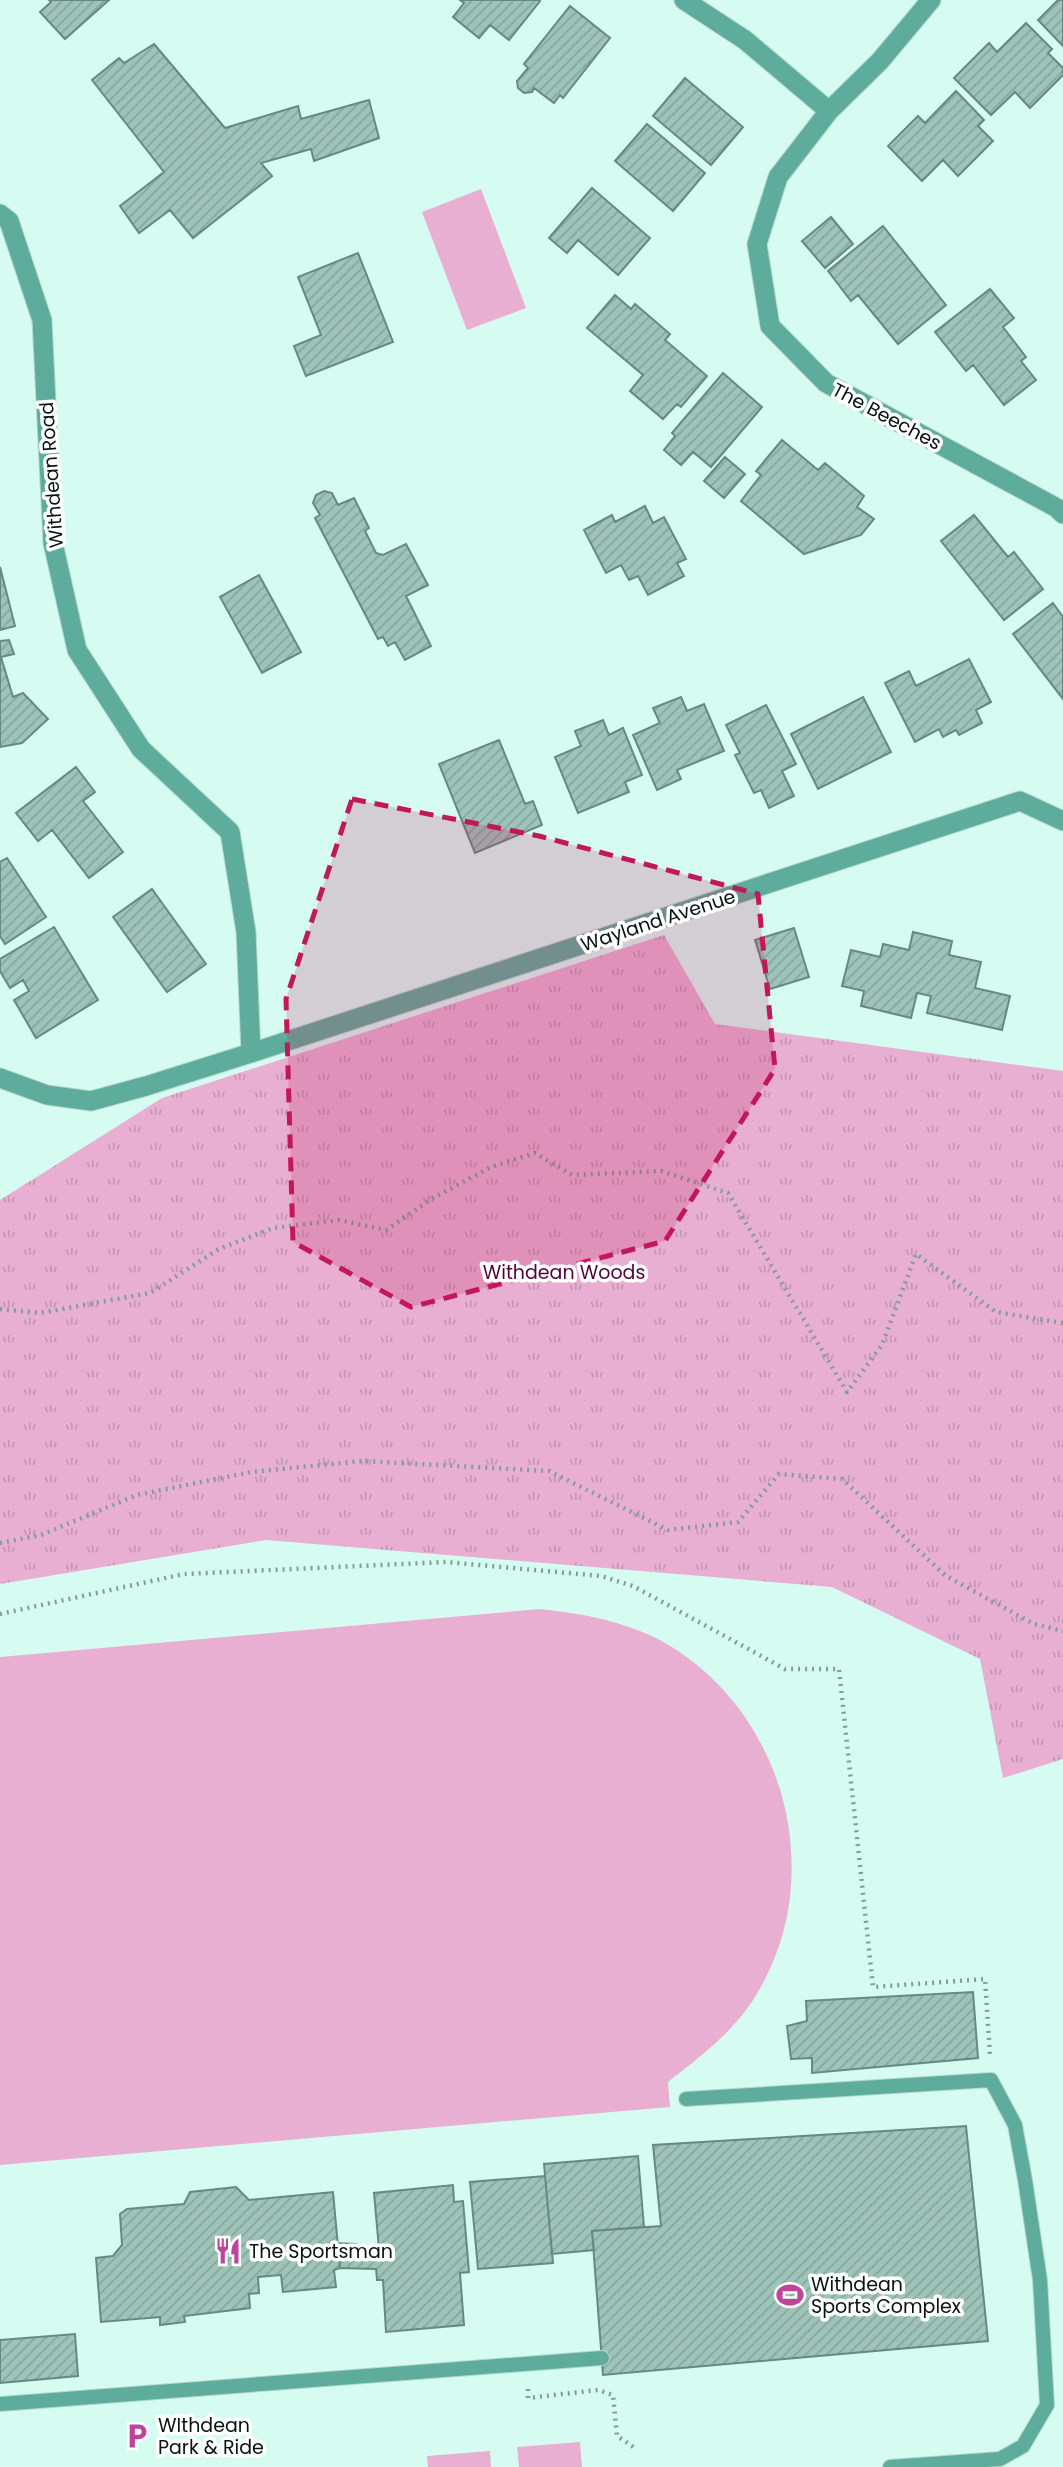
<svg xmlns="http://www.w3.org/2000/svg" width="1063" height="2467" font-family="Poppins,sans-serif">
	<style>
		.grass { fill: #e8afd3 }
		.park { fill: url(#park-tufts) }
		.building { fill: url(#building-hatch); stroke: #668980; stroke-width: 2 }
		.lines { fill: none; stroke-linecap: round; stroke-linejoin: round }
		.service-casing { stroke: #b5d7ce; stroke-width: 16 }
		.minor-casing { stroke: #b5d7ce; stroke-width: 21 }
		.path { stroke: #819d96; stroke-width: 4.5; stroke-dasharray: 2 5; stroke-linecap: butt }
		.service { stroke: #5ead9c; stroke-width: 14 }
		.minor { stroke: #5ead9c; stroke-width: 19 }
		.marked { fill: #c2185b; fill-opacity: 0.2; stroke: #c2185b; stroke-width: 5; stroke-dasharray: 14 9; stroke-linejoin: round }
		.labels { text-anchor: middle; stroke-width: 7; stroke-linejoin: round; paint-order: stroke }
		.street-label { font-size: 19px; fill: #05120f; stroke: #fff }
		.park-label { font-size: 19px; fill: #4f033e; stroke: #fff }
		.poi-label { font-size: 19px; fill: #05120f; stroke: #fff; text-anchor: start }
	</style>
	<defs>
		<pattern id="park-tufts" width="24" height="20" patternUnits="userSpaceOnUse" patternTransform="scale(1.75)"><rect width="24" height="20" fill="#e8afd3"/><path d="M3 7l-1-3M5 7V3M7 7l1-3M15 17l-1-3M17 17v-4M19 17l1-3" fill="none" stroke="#c696b4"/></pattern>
		<pattern id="building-hatch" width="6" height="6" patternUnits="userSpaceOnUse" patternTransform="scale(1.75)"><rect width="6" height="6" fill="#9ec3b9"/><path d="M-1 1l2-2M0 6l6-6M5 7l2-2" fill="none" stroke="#87a69e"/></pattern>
	</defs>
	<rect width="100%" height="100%" fill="#d6fcf2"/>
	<path class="grass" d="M481,189L526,308L467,330L422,212Z
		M540,1609C588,1614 640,1624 681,1653C793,1730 828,1892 749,2006C726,2038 698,2058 668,2082L670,2107L0,2165V1657Z
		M580,2442L582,2467H519L517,2447Z
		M490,2451L491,2467H428L427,2456Z"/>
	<path class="park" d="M664,935L715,1024L1063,1071V1759L1003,1778L980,1659L832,1587L266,1540L0,1584V1200L162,1098Z"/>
	<path class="building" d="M49,0H109L65,39L40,12L51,2Z
		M460,0H539L540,1L509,40L490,25L479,38L453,17L464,3Z
		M1058,0H1063V46L1038,20Z
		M570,6L610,38L563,98L560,95L554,103L534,88L532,92L524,93L518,88L517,81L528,68L524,64Z
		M1026,23L1052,49L1048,53L1063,68V75L1030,108L1015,92L991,115L954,78L989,43L997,52Z
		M154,44L225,128L298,106L301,119L369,100L379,138L314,161L311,149L261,163L272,176L193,238L170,210L139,233L120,206L164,172L92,80L119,58L124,63Z
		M685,78L743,127L711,165L653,116Z
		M956,91L984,120L978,126L993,141L958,176L943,160L922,181L888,146L918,116L925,123Z
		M647,124L705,173L673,211L615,161Z
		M592,188L650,238L618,275L578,240L567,253L549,238Z
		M831,217L853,244L825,268L802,241Z
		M883,226L946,305L898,344L858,295L851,301L828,271Z
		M358,253L393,342L306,376L294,346L321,335L298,277Z
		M990,289L1014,318L1003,327L1026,357L1021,361L1036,380L1004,405L973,365L966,371L935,332Z
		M615,295L631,309L635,304L670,334L665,340L707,376L681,407L677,404L663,419L630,391L643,375L587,328Z
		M723,373L762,407L711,467L693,452L681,465L664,450L675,436L672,433Z
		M782,440L818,470L825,463L864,496L857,507L874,519L861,535L804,554L741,501L761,475L756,471Z
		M725,457L745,474L724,498L704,481Z
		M324,491L332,493L338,505L354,498L369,528L365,531L376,553L383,555L406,544L428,585L406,596L431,646L405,660L395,642L388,646L383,637L378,639L315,518L320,515L313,503L316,495Z
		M645,506L653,523L664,517L686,559L677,563L684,576L648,595L638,576L629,580L621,565L606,573L584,530L612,515L615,522Z
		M974,515L1008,557L1014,552L1043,589L1004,620L941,541Z
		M0,567L15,626L0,630Z
		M259,575L301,652L262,673L220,597Z
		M1053,603L1063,617V699L1013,634Z
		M9,640L14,654L1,657L13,697L23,693L48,719L22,743L0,747V641Z
		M969,659L991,702L976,710L982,723L959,735L956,730L943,737L939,729L915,742L885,683L909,671L916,686Z
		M681,697L687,711L704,704L724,751L677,770L681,779L657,790L633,735L660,723L653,708Z
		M863,697L891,752L818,789L791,734Z
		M766,705L796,764L782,771L794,796L769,808L761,790L754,793L735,755L740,753L726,725Z
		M603,720L609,735L623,728L642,775L625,782L629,792L578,813L555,757L581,746L575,731Z
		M499,740L525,804L533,801L542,825L475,853L439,764Z
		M76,767L95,792L83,801L123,852L89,878L52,830L38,841L16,813Z
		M7,858L46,917L5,944L0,936V862Z
		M152,889L206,964L167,992L113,917Z
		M54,927L98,1000L36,1038L14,1000L29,991L23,980L10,988L0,971V959Z
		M794,928L809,977L770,989L755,940Z
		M913,932L952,941L949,955L981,962L975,988L1010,996L1002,1030L927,1013L931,996L917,993L911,1018L861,1006L864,991L842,986L851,950L880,957L883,944L909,950Z
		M973,1992L978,2058L812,2073V2058L791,2059L787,2026L807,2021L806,2001Z
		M966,2126L988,2341L603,2375L592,2231L661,2226L653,2145Z
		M638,2156L644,2227L592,2231L594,2250L552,2254L544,2164Z
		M545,2176L553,2263L478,2269L470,2182Z
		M453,2185L454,2202L463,2201L469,2272L460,2273L464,2325L386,2332L383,2280H377L376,2269L340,2268L338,2243L356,2244L365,2249H379L374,2193Z
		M236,2187L249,2200L333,2192L340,2268L334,2270L336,2287L283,2292L281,2275L258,2277L259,2293L249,2294L250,2308L184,2316L185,2322L160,2325V2317L101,2322L96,2258L113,2256L122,2245L120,2214L127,2209L184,2204L190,2192Z
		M75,2334L78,2376L0,2383V2340Z"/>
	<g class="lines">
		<g class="service-casing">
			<path id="service" d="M686,2099L991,2080L1015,2125L1025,2180L1040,2280L1047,2405L1023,2446L1000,2459L890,2467
				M0,2404L602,2358"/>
		</g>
		<g class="minor-casing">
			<path id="minor" d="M684,0L745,40L829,111
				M931,0L880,61L829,111L778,177L757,244L770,326L826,383L1057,508L1063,514
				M0,214L9,221L42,320L53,543L77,650L141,749L230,832L246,932L251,1053
				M0,1078L47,1095L91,1101L146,1086L251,1053L1020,801L1063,821"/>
		</g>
		<path class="path" d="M0,1309L40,1313L150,1293L219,1249L273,1228L339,1220L386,1230L433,1198L491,1167L535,1153L572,1175L661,1171L728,1193L847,1392L882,1345L916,1254L996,1312L1063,1323
			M0,1543L41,1535L137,1495L251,1472L362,1461L549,1471L668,1530L738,1522L779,1474L842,1479L946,1576L1034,1624L1063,1631
			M0,1614L184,1574L446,1562L601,1576L633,1586L785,1669H839L873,1987L985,1979L990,2055
			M528,2389V2398L598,2390L613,2395L617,2436L635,2448"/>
		<use href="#service" class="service"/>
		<use href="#minor" class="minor"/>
	</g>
	<path class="marked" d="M352,799L539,836L758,894L775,1069L665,1241L411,1307L293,1242L286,999Z"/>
	<defs>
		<g id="restaurant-bare" transform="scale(2.1)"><path d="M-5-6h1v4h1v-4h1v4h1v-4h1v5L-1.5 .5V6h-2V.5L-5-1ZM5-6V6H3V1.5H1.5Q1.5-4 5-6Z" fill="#bc459a" stroke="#fff" stroke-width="2.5" paint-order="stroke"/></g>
		<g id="stadium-bare" transform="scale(2.1)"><path d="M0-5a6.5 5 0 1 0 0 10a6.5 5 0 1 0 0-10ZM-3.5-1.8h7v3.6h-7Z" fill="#bc459a" stroke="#fff" stroke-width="2.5" paint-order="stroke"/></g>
		<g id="parking-bare" transform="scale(2.1)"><path d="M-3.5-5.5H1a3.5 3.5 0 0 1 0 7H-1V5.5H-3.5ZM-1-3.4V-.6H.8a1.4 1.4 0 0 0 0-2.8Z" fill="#bc459a" stroke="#fff" stroke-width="2.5" paint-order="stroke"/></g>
	</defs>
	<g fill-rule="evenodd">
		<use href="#restaurant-bare" x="228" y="2251"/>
		<use href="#stadium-bare" x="790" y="2295"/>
		<use href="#parking-bare" x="137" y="2436"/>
	</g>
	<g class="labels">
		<g class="street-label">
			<text transform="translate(887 416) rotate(28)" y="7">The Beeches</text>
			<text transform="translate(51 475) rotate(-94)" y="7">Withdean Road</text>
			<text transform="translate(658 920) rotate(-18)" y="7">Wayland Avenue</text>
		</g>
		<g class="park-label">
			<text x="564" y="1279">Withdean Woods</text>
		</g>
		<g class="poi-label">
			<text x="249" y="2258">The Sportsman</text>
			<text x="811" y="2291">Withdean<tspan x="811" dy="22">Sports Complex</tspan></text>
			<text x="158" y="2432">WIthdean<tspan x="158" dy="22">Park &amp; Ride</tspan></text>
		</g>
	</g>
</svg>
